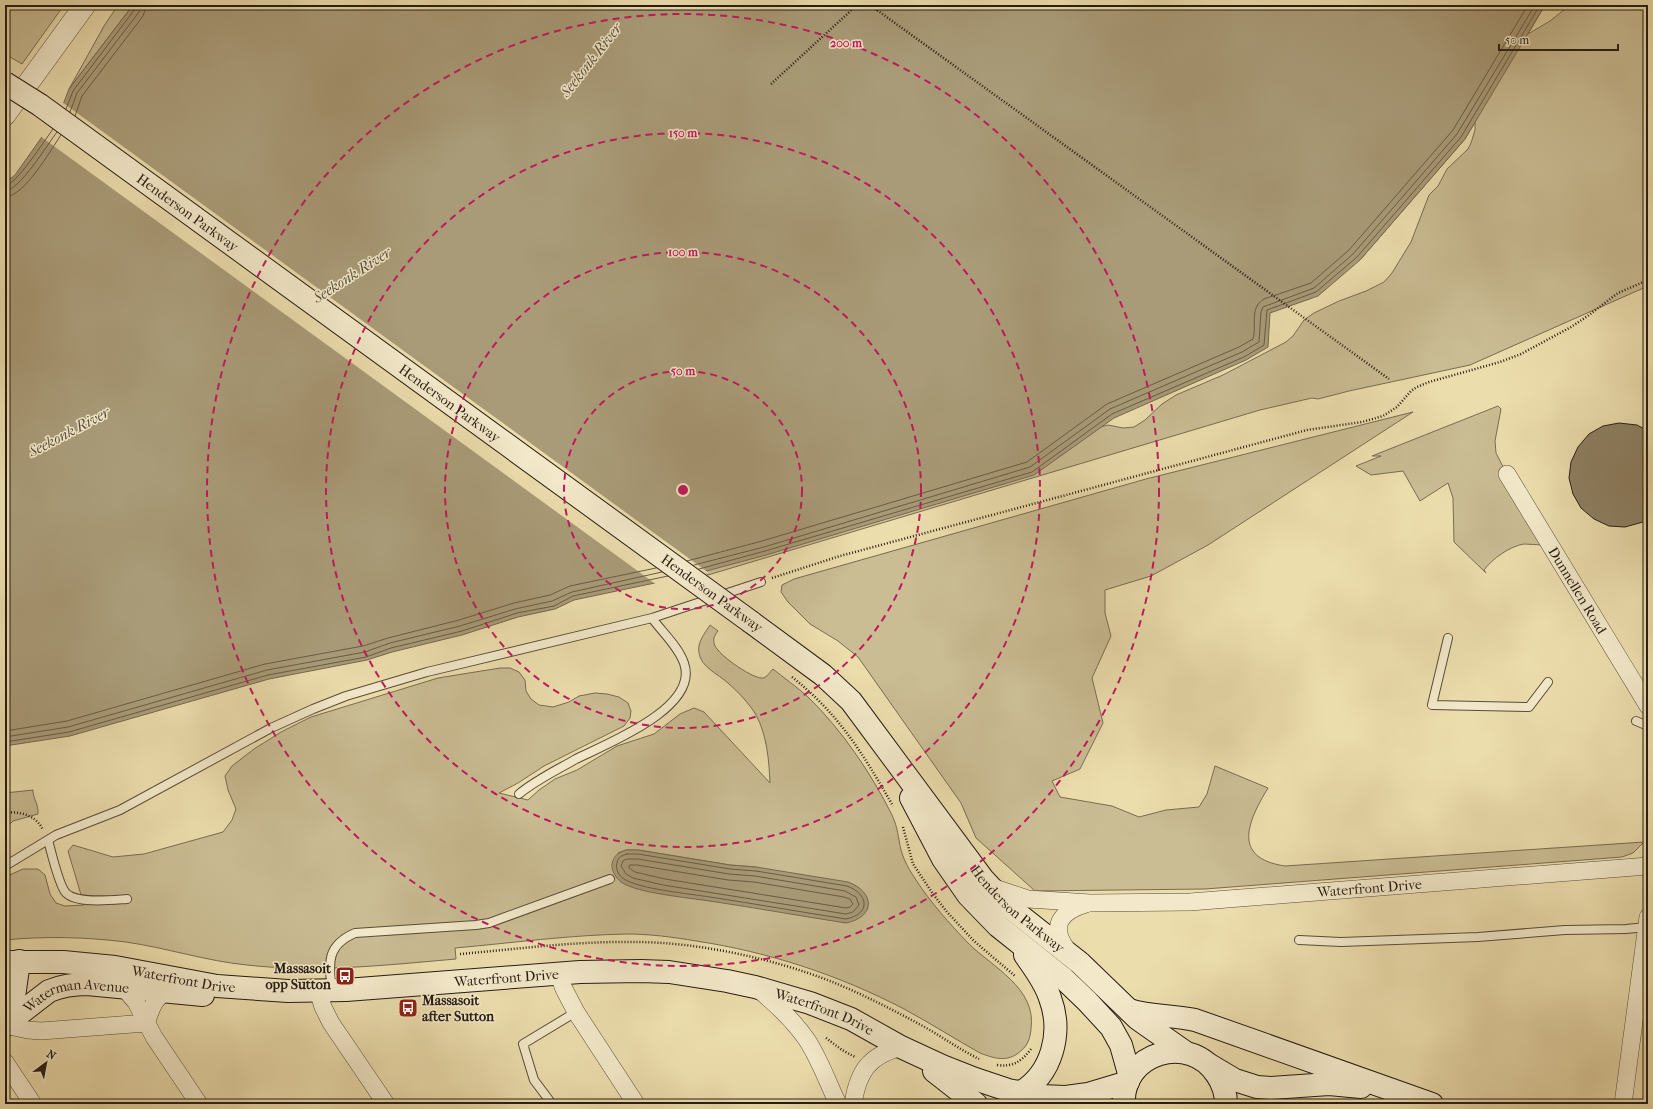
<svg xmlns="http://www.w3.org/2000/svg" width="1653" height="1109" font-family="'IM FELL French Canon',serif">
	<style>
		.green { fill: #cabc93; stroke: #786c52; fill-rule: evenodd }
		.water { fill: #a99b78; stroke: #75684f }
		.pier { fill: #ecddad }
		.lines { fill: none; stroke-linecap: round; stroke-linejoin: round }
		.shore { stroke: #685c45; stroke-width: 1 }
		.building { fill: #8d8063; stroke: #261c12 }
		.service-casing { stroke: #584c39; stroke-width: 10 }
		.minor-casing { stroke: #584c39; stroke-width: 18 }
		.tertiary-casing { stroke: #584c39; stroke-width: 22 }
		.secondary-casing { stroke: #261c12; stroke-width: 24 }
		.path { stroke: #261c12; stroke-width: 2.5; stroke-dasharray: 1 2; stroke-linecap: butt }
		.service { stroke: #f3e9ca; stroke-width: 8 }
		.minor { stroke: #f3e9ca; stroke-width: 17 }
		.tertiary { stroke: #f3e9ca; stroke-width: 21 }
		.secondary { stroke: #f3e9ca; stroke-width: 22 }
		.secondary-bridge-casing { stroke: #261c12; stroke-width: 24; stroke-linecap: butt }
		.secondary-bridge { stroke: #f3e9ca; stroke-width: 22 }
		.ring { fill: none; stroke: #c2185b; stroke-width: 2; stroke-dasharray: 7 5 }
		.labels { text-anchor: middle; stroke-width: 3; stroke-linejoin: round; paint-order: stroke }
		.street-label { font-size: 14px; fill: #261c12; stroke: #f3e9ca }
		.poi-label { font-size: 14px; font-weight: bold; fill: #261c12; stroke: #f3e9ca; text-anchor: end }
		.water-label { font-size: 15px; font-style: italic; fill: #5a4f3b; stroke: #f3e9ca }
		.centre { fill: #c2185b; stroke: #f3e9ca; stroke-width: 2 }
		.ring-label { font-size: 12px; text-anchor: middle; font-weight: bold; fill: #c2185b; stroke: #f3e9ca; stroke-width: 3; stroke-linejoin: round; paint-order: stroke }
	</style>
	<rect width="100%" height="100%" fill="#ecddad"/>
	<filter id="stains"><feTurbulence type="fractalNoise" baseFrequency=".005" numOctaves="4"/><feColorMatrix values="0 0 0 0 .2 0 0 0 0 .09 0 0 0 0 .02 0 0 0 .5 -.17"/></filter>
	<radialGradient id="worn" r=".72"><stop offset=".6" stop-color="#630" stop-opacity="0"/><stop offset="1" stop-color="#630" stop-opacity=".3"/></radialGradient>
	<path class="green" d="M5,5H64L22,64L5,54Z
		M118,5H133L69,89L104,26Z
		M1545,5L1528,34L1550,21L1570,5H1648V286L1470,365L1349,391L1318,399L1312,398L1260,410L708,575L694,562L1097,428L1108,425L1123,428L1134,427L1145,420L1162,404L1176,395L1223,375L1286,342L1293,336L1304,320L1314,313L1339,301L1366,291L1384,282L1392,273L1411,242L1429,195L1438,186L1447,169L1468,149L1471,143L1475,130V122L1465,139L1360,260Z
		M1498,406L1501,409L1495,441L1496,453L1543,545C1537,545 1530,544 1524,544C1510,546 1492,559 1484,570L1486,573L1454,542L1453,498L1448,483L1420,501L1403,471L1371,475L1356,466L1381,456H1372Z
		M1413,412L1208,545L1151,576L1105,590V613L1111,636L1092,678L1103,723L1080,769L1052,781L1060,797L1112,806L1139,817L1166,810L1199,807L1207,794L1215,766L1268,788C1248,821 1231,858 1285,866L1644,842L1633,853L1622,857L1205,889L1035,891L976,838L961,803L858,657L838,641L810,624L788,602L781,592L782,585L794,579L1146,479Z
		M710,625L718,631C715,635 713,638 714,643C715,653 750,677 761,678C766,679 769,673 773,669C784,678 797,687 808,697C842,730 871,773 892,815C898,828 898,837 901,850C904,861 910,871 916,880C931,903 949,923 968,943C992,967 1037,988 1031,1029C1030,1040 1027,1047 1017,1054C1005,1062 993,1058 980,1053C955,1039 930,1023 904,1009C839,975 769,952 696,941C673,937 649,934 627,934C569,935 512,943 455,948L456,959C387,965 317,973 247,965C206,961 167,948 126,942C86,937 45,936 5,940V877L23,869H38L45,875L50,894L56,903L65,906L84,905L68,851L73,845L113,857L144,854L223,832L232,820L236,809L228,790L225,776L232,766L254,749L281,732L311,717L438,678L500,668H510L519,672L525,680L526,691L531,699L539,705L553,707L569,702L579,696L595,693L607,694L619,697L628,703L631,711L630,718L624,726L544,766L518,783L499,793L528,800L539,790L555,779L577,770L617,746L654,734L680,714L694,708L704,712L770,783C769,761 767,735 756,715C749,703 738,692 728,683C718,674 701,667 699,653C697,642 705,633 710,625ZM626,850H638L730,865L756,867L711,901L662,893L630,886L618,853Z
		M33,790C33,799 39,805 38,814L13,821L5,829V793Z"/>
	<path class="water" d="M133,5H1545L1465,139L1360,260L1318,296L1270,313L1268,347L1246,360L1114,418L1034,475L766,555L688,576L574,600L555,609L518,617L462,635L392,652L367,660L269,679L70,736L5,746V183L15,175L61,110L69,89Z
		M626,850H638L730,865L756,867L848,882C875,892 876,917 846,923C801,916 756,908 710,901C690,898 636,893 621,882C616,878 611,870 612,864C614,855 618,853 626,850Z"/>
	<path class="pier" d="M62,102L709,573L657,585L40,136L59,110Z"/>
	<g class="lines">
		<path class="shore" d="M66,109L73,91L135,9V5
			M70,112L77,93L139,12L141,5
			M75,116L82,96L143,16L147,5
			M5,186C16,185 45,140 53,129
			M5,191C20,190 47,145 57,132
			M5,197C24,197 50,151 61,135
			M687,561L762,541L1027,462L1107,404L1239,347L1253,339C1257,325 1249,308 1264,299L1311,283L1349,250L1453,130L1528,5
			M694,565L764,547L1030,467L1110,409L1242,352L1259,342L1261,312L1263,307L1314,288L1353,254L1457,134L1535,5
			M699,569L765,551L1032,472L1112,414L1244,357L1264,345L1267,310L1316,292L1357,257L1461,137L1540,5
			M5,731L67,721L265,664L363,646L388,638L459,620L514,603L550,595L570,586L656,568
			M5,737L68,727L267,670L365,652L390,643L460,626L515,609L552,601L572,592L662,572
			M5,742L69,732L268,675L366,657L391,648L462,631L517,613L554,606L573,596L668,576
			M627,854H638L730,869L756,871L847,886C869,894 871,914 846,919C801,912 756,904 710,897C691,894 639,889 624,879C619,876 615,869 617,863C618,857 621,856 627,854Z
			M628,859H638L729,874L755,876L845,891L856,897L859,905L853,912L846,914L663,885L633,878L626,874L621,866L623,861Z
			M630,865H637L728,880L754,882L844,897L850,899L853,904L850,907L846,908L665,879L635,872L629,868Z"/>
	</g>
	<path class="building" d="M1619,423L1637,425L1648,431V519L1643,522L1625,527L1609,526L1594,519L1581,508L1573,494L1569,478L1571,462L1578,447L1589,434L1603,426Z"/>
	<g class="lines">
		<g class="service-casing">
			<path id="service" d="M1448,638L1432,705L1529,707L1548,682
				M1636,721L1648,726
				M519,794C536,780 557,770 576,759C606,744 700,708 684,663C678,646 662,632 652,618
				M48,840C51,851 59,886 66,893C77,904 112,900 127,899
				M5,866L56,835L120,810L271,728L313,709L346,696L427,672L652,618L761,582
				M1299,940L1341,942L1478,937L1565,930L1626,929L1647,927
				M332,989C328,963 327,945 355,933L476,925L489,923L610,879
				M552,1104L534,1080L523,1044L576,1012"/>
		</g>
		<g class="minor-casing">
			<g id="minor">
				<path id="s1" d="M1507,474L1648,706"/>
				<path id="s2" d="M992,887L1028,899L1090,903L1190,902L1648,866"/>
				<path d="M1068,951C1049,926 1060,912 1086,904"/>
				<path d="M558,973L564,989L576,1012L636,1104"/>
				<path d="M123,987L136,1002L154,1037L199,1104"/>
				<path d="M758,989C776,1004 794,1021 807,1040C820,1060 828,1083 838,1104"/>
				<path d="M318,991L323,1007L331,1023L386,1104"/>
				<path d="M146,1023C152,1009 152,1001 165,992"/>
				<path d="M5,1025L28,1030L41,1031L146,1023"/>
				<path d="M5,1062L33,1104"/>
				<path d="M853,1104C858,1072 868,1056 901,1047"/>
				<path d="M1623,1104L1648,917"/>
			</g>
		</g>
		<g class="tertiary-casing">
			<path id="tertiary" d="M5,115L85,5"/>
		</g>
		<g class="secondary-casing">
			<g id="secondary">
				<path id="s3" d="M751,622L823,675L851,701L983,879L1009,907L1080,963L1138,1019L1185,1052"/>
				<path d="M911,798L943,859L968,895L998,926L1062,977L1087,1001L1111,1027L1121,1045L1130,1077"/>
				<path id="s4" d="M5,962H63L115,967L217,986L288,991L346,990L580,972L641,971L669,972L727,981L755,987L810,1003L851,1019L901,1047L942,1066L975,1079L1008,1090L1040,1096L1066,1097L1088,1094L1128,1082"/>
				<path d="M1129,1010C1151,1017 1173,1015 1195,1020L1432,1104"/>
				<path id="s5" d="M5,1025L49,991C61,986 74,984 87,984L203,995"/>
				<path d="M5,1025L14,997L19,961"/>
				<path d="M1208,1064L1235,1080L1257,1087L1271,1088L1329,1084L1361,1087"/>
				<path d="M934,1071L976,1104"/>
				<path d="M1020,1093C1052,1074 1063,1033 1050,998C1045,982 1034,968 1025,955"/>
				<path d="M1124,1104C1121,1053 1190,1032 1217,1075C1223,1084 1226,1094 1226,1104"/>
			</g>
		</g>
		<path class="path" d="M870,5L1389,379
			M877,11L879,5
			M771,84L857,5
			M772,578L840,556L1307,430L1362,422L1383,416L1397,407L1411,391L1417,387L1429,382L1500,362L1521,354L1571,327L1589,315L1618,293L1648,280
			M792,677C840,715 863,754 893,806
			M5,813C20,811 36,815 43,830
			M903,827L913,864L933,894L947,912L974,941L1015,976
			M460,954C518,949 576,941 635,942C698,942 776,959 835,983C864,995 893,1010 921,1025C941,1036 959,1049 979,1059
			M826,1038L842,1050L855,1057
			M997,1065C1013,1067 1021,1062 1031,1049"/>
		<use href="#service" class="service"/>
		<use href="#minor" class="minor"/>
		<use href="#tertiary" class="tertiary"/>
		<use href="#secondary" class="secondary"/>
		<g class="secondary-bridge-casing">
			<g id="secondary-bridge">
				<path id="s6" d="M5,83L40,105L751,622"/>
			</g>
		</g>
		<use href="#secondary-bridge" class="secondary-bridge"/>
	</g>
	<g class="ring">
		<circle cx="683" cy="490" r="119"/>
		<circle cx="683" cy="490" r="238"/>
		<circle cx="683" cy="490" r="357"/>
		<circle cx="683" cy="490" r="476"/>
	</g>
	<defs>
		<g id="bus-square" transform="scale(1)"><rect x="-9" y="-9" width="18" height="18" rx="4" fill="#8f2418" stroke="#f3e9ca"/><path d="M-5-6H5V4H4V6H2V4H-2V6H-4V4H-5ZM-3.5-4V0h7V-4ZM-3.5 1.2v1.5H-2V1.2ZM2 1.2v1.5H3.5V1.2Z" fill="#fff"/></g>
	</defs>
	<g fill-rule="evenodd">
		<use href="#bus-square" x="345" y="976"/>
		<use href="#bus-square" x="408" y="1008"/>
	</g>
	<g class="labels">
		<g class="street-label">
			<text dy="5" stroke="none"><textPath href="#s6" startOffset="224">Henderson Parkway</textPath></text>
			<text dy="5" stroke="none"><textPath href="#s6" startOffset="548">Henderson Parkway</textPath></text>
			<text dy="5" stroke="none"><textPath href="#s1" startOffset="136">Dunnellen Road</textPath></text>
			<text transform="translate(712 593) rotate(36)" y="5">Henderson Parkway</text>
			<text dy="5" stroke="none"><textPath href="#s2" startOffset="380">Waterfront Drive</textPath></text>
			<text dy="5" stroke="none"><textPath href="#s3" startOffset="395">Henderson Parkway</textPath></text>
			<text dy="5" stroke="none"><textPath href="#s4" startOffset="504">Waterfront Drive</textPath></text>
			<text dy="5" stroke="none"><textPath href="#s4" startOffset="180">Waterfront Drive</textPath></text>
			<text dy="5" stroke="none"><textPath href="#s5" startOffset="81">Waterman Avenue</textPath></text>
			<text dy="5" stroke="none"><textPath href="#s4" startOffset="828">Waterfront Drive</textPath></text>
		</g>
		<g class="poi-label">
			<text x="331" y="973">Massasoit<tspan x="331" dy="16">opp Sutton</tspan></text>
			<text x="422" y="1005" text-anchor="start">Massasoit<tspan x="422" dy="16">after Sutton</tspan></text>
		</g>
		<g class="water-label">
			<text transform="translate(591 60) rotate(-52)" y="5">Seekonk River</text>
			<text transform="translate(352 275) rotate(-33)" y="5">Seekonk River</text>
			<text transform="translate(69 432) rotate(-28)" y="5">Seekonk River</text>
		</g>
	</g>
	<circle cx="683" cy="490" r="6" class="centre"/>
	<g class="ring-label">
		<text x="846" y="47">200 m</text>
		<text x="683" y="137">150 m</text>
		<text x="683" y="256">100 m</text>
		<text x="683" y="375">50 m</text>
	</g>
	<rect width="1653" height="1109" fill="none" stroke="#ecddad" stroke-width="20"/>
	<rect x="6" y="6" width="1641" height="1097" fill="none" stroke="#261c12" stroke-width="2"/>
	<rect x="10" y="10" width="1633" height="1089" fill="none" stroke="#261c12"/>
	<g transform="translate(46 1063) rotate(32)" stroke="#f3e9ca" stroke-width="3" paint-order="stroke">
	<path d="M0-3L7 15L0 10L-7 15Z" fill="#261c12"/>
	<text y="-6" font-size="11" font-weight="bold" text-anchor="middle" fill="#261c12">N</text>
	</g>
	<path d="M1499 44v6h119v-6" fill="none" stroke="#261c12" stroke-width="2"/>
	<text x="1505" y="44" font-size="12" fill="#261c12" stroke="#f3e9ca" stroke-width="3" paint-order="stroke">50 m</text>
	<rect width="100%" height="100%" filter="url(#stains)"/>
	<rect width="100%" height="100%" fill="url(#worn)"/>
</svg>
